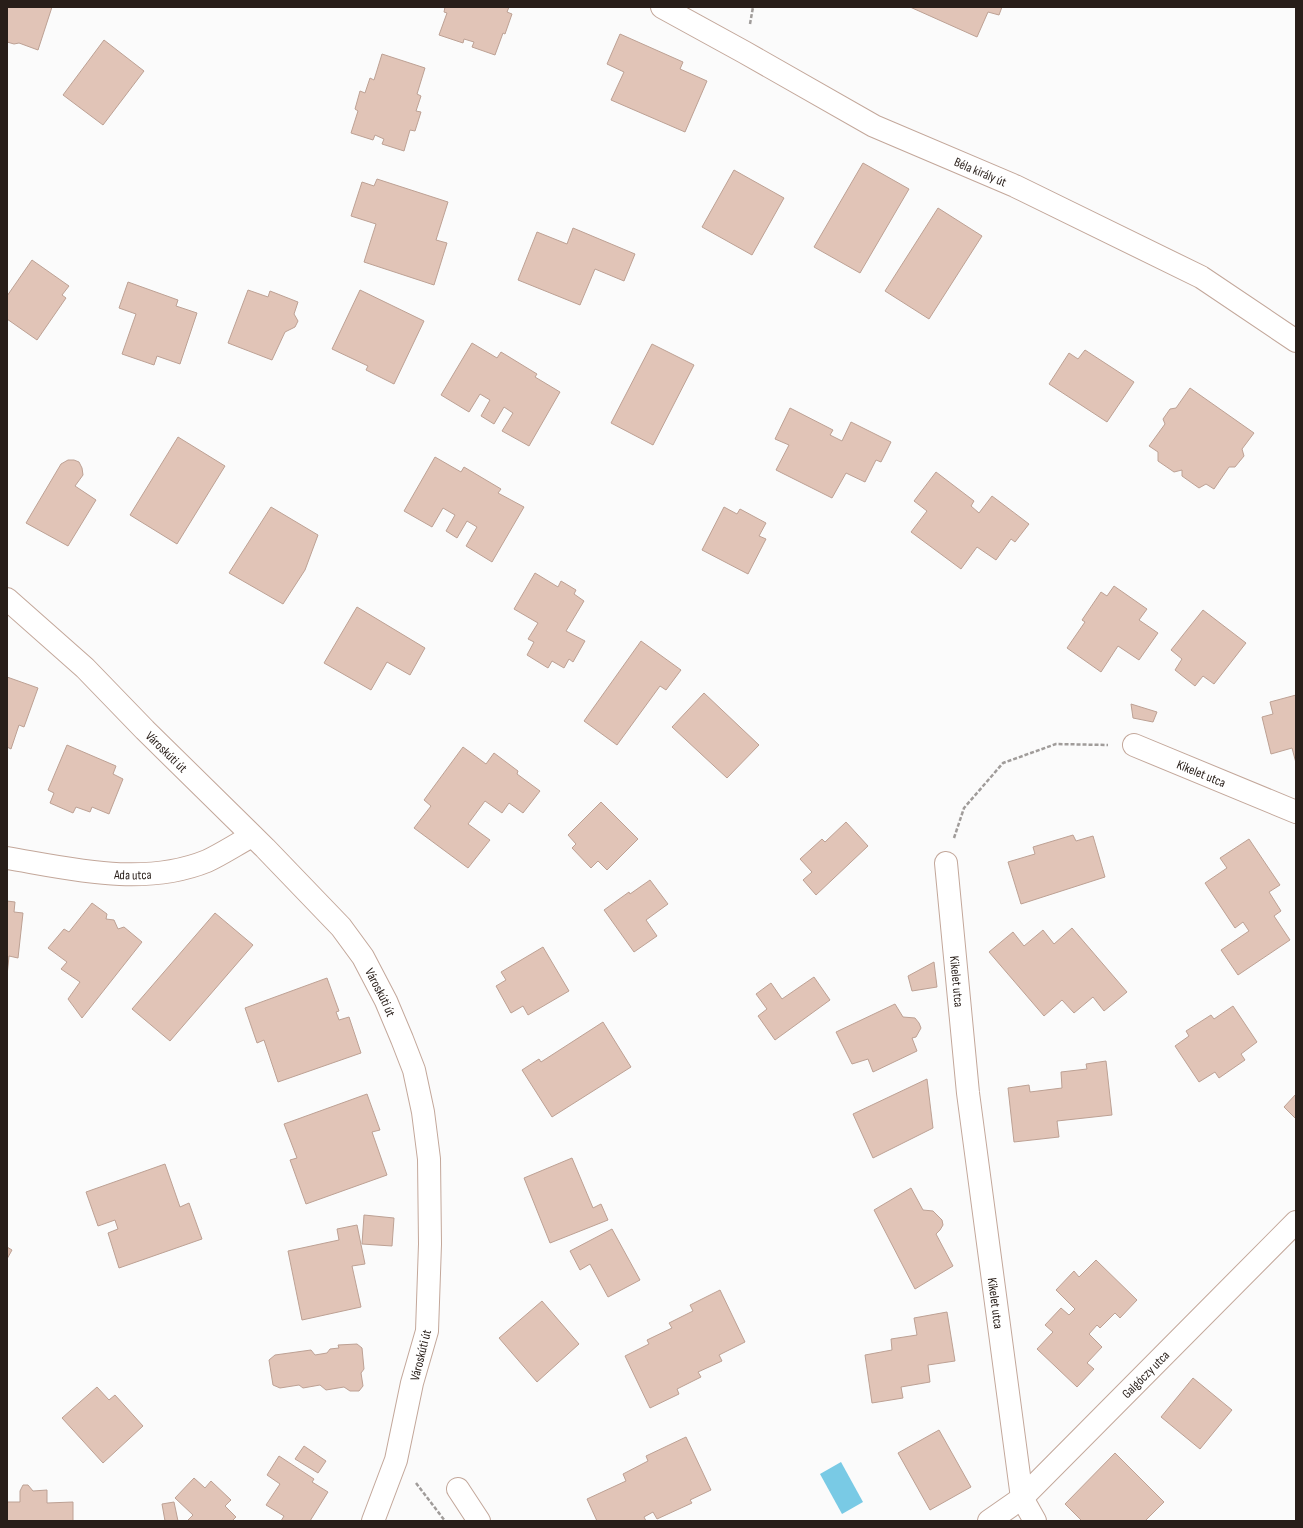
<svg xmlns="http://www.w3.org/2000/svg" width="1303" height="1528" font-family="'Sofia Sans Condensed',sans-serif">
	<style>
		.water { fill: #79cae5 }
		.building { fill: #e1c4b7; stroke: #bda194 }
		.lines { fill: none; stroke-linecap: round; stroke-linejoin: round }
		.minor-casing { stroke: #c3a79a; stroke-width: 24 }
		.path { stroke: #a09c9a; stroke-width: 2.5; stroke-dasharray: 4 2; stroke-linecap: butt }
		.minor { stroke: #fff; stroke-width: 22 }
		.labels { text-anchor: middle; stroke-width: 3; stroke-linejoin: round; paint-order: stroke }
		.street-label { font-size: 13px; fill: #281e19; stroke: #fff }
	</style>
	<rect width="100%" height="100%" fill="#fbfbfb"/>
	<path class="water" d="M841,1462L863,1502L842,1514L820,1474Z"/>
	<path class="building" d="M7,7H52L38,50L19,43L14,44L7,42Z
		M445,7H509L507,12L512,14L505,34L503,33L495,55L472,47L474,42L464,39L463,43L439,35L447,13L444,12Z
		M910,7H1002L999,15L988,12L977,37Z
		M620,34L683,62L680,69L707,81L685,132L611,100L624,72L607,64Z
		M104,40L144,71L103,125L63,95Z
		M382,54L425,68L417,94L421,96L416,111L421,112L415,131L410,130L404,151L382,144L384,139L375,135L373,140L351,133L358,111L355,109L360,91L365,93L370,78L374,80Z
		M863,163L909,189L860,273L814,247Z
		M734,170L784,198L752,255L702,227Z
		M377,179L448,202L436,240L447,243L434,285L364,262L376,224L351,216L362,182L374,186Z
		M938,208L982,236L929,319L885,291Z
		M573,228L635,254L624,281L595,269L580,305L518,280L537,232L567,244Z
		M32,260L69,286L62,295L66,298L37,340L7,319V296Z
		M128,282L178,300L176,306L197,313L180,364L157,356L154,365L122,354L136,314L119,308Z
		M248,290L268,297L270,291L298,302L294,314L298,321L295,327L285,332L272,360L228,343Z
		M360,290L424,321L394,384L366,370L368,366L332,349Z
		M472,343L497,358L501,352L537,374L535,377L560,392L529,446L502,431L513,413L504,407L494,424L481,416L490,400L480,394L469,412L441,395Z
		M652,344L694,365L653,445L611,423Z
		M1085,350L1134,382L1107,422L1049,384L1069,353L1078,359Z
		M1190,388L1254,433L1242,449L1244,456L1235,467H1229L1214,489L1206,484L1199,488L1182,476V470L1174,472L1158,461V452L1149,446L1165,424L1163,419L1170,409L1176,408Z
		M790,408L833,430L830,435L842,441L851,422L891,442L881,462L876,460L865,482L846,473L832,498L776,470L789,445L775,439Z
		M178,437L225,466L177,544L130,515Z
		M435,457L461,472L464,467L501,489L498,493L524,507L492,562L466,546L477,527L467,521L457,538L446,531L455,515L443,508L432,527L404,511Z
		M68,460H74L79,462L82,468L83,475L75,486L96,500L68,546L26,523L61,464Z
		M936,472L974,501L971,506L979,513L992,496L1029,524L1015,542L1011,539L996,560L977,547L961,569L911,532L927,511L914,501Z
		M271,507L318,535L305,570L283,604L229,573Z
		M724,507L737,514L740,509L766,523L759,536L766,539L748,574L702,550Z
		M535,573L558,587L561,581L576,590L574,594L584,601L566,631L585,641L573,662L569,659L564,668L552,661L548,668L527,655L534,642L528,639L538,623L514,609Z
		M1114,586L1147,609L1139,620L1158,633L1139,660L1118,646L1101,672L1067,648L1085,622L1082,620L1101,592L1107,596Z
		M357,607L425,648L410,675L387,662L371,690L324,663Z
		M1203,610L1246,643L1214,684L1203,676L1195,686L1175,670L1182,659L1171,650Z
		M641,641L681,670L666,690L660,686L617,745L584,721Z
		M7,677L38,688L24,727L19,725L11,749L7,747Z
		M704,693L759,745L727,778L672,727Z
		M1296,695V763L1292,748L1271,754L1262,717L1273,714L1270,702Z
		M1131,704L1157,712L1153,722L1133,718Z
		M67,745L116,766L113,774L123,779L109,814L92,807L90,812L76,807L73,813L50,803L54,793L48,790Z
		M463,747L486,764L494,753L518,771L517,774L540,791L523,813L509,803L502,813L485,801L468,824L490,840L468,868L414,828L431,806L424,800Z
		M601,802L638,839L607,870L598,861L591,868L572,848L576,844L568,835Z
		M846,822L868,846L816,895L803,880L812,872L800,859L822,839L825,842Z
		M1073,835L1076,841L1093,836L1105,877L1021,904L1008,862L1035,854L1033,847Z
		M1249,839L1280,885L1269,892L1281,911L1274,916L1290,940L1238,975L1221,950L1249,931L1243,922L1235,928L1205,883L1227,868L1220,858Z
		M650,880L668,904L646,920L657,936L634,952L604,910L629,892L630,894Z
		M7,901L15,902L14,912L23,913L18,958L9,956L7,976Z
		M92,903L107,914L106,919L114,920L118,929L124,927L142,942L82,1018L68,999L80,982L61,969L67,962L48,948L64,929L69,932Z
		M215,913L253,945L170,1041L132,1009Z
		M1072,928L1127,992L1104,1011L1093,997L1074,1013L1062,1000L1044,1016L989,952L1013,932L1024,946L1043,930L1054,944Z
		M543,947L569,991L528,1015L523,1006L511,1013L496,986L506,980L501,972Z
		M934,962L937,987L912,991L908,976Z
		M814,977L830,1000L775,1040L758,1016L767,1009L756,994L771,983L782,999Z
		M327,978L339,1011L336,1012L339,1020L349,1017L361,1053L278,1082L264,1040L257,1043L245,1008Z
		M895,1004L903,1017L915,1018L919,1023L921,1028L916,1037L912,1038L917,1051L873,1072L868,1059L852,1064L836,1032Z
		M1233,1006L1257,1042L1241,1054L1245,1060L1219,1078L1215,1072L1199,1082L1175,1046L1189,1036L1186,1031L1211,1015L1214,1019Z
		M603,1022L631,1067L552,1117L522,1070L539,1059L541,1062Z
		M1106,1061L1112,1115L1057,1121L1059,1137L1014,1142L1008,1088L1029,1085L1030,1092L1062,1088L1061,1072L1087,1069L1086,1064Z
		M927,1079L933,1128L873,1158L853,1114Z
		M367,1094L380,1130L372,1132L387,1175L306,1204L290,1160L297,1158L284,1124Z
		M1296,1094V1119L1284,1107Z
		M572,1158L593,1208L601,1204L608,1220L550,1243L524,1178Z
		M165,1164L180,1207L189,1203L202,1239L119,1268L108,1233L118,1229L115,1220L98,1226L86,1192Z
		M911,1188L923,1210L933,1211L942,1220L943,1225L940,1230L936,1234L953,1266L915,1289L874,1210Z
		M364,1215L394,1218L392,1246L362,1244Z
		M357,1225L365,1264L352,1266L361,1307L302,1320L288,1251L339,1240L337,1229Z
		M612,1229L640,1280L608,1297L590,1264L580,1270L570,1251Z
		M7,1247L12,1250L7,1259Z
		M1096,1260L1137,1300L1120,1318L1115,1313L1100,1328L1097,1325L1089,1334L1102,1347L1087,1363L1094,1369L1077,1387L1037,1349L1053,1332L1045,1325L1061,1308L1069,1315L1075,1309L1056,1290L1074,1271L1079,1277Z
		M720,1290L745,1342L719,1355L722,1361L698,1372L701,1377L677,1389L679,1394L650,1408L625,1356L649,1344L647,1340L672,1328L669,1323L693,1311L690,1305Z
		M542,1301L579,1344L537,1382L499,1338Z
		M947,1312L955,1361L928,1365L930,1382L901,1387L903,1398L872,1403L865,1355L892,1350L891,1339L917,1335L914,1318Z
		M357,1344L362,1348L364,1369L361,1373L363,1386L359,1391H350L344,1387L326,1390L320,1385L303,1388L299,1385L280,1388L273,1385L269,1360L275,1355L311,1350L315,1355L327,1353L330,1349L339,1348L338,1345Z
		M1193,1378L1232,1410L1200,1449L1161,1417Z
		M97,1387L109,1400L115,1395L143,1426L103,1463L62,1418Z
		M939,1430L971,1487L930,1510L898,1453Z
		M686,1437L711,1490L690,1500L692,1503L657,1519L653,1512L644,1517L646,1521H597L587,1499L626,1481L623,1474L648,1461L646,1456Z
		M304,1446L326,1461L318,1473L295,1459Z
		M1115,1453L1164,1502L1145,1521H1082L1065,1504Z
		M279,1456L314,1479L312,1482L328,1492L310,1521H281L284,1516L266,1505L280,1484L267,1475Z
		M194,1478L205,1488L211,1481L231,1500L225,1506L236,1517L232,1521H187L193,1515L175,1498Z
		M23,1485H28L33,1491L47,1490V1503L73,1502V1521H7V1502H20V1491Z
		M174,1502L178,1521H165L162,1504Z"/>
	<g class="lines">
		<g class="minor-casing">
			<g id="minor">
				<path id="s1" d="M662,7L744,52L874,126L1015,186L1201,277L1296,341"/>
				<path id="s2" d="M7,599L85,668L145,730L265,848L341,927L363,957L386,1001L402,1039L414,1070L423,1112L429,1159L430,1244L427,1331L412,1383L396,1460L373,1521"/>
				<path id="s3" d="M1134,745L1296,812"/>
				<path id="s4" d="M7,858C72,869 143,887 207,861C222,854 237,844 252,836"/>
				<path id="s5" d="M946,863L968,1093L1022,1498L1035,1521"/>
				<path d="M458,1489L479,1521"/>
				<path id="s6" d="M989,1521L1022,1498L1296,1222"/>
			</g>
		</g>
		<path class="path" d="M750,24L753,7
			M954,838L964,808L1003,763L1056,744L1108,745
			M416,1483L445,1521"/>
		<use href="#minor" class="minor"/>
	</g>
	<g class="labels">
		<g class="street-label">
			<text dy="5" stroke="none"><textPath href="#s1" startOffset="359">Béla király út</textPath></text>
			<text dy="5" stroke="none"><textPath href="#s2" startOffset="221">Városkúti út</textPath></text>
			<text dy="5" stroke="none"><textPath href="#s3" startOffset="73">Kikelet utca</textPath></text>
			<text dy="5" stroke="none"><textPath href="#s4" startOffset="127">Ada utca</textPath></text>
			<text dy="5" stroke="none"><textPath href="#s5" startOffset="119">Kikelet utca</textPath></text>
			<text dy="5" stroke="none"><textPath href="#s2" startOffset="545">Városkúti út</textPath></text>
			<text dy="5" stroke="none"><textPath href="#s5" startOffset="443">Kikelet utca</textPath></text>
			<text transform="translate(420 1355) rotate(-76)" y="5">Városkúti út</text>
			<text dy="5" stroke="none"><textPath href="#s6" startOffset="215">Galgóczy utca</textPath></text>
		</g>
	</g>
	<rect width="1303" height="1528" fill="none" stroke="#281e19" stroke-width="16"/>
</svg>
